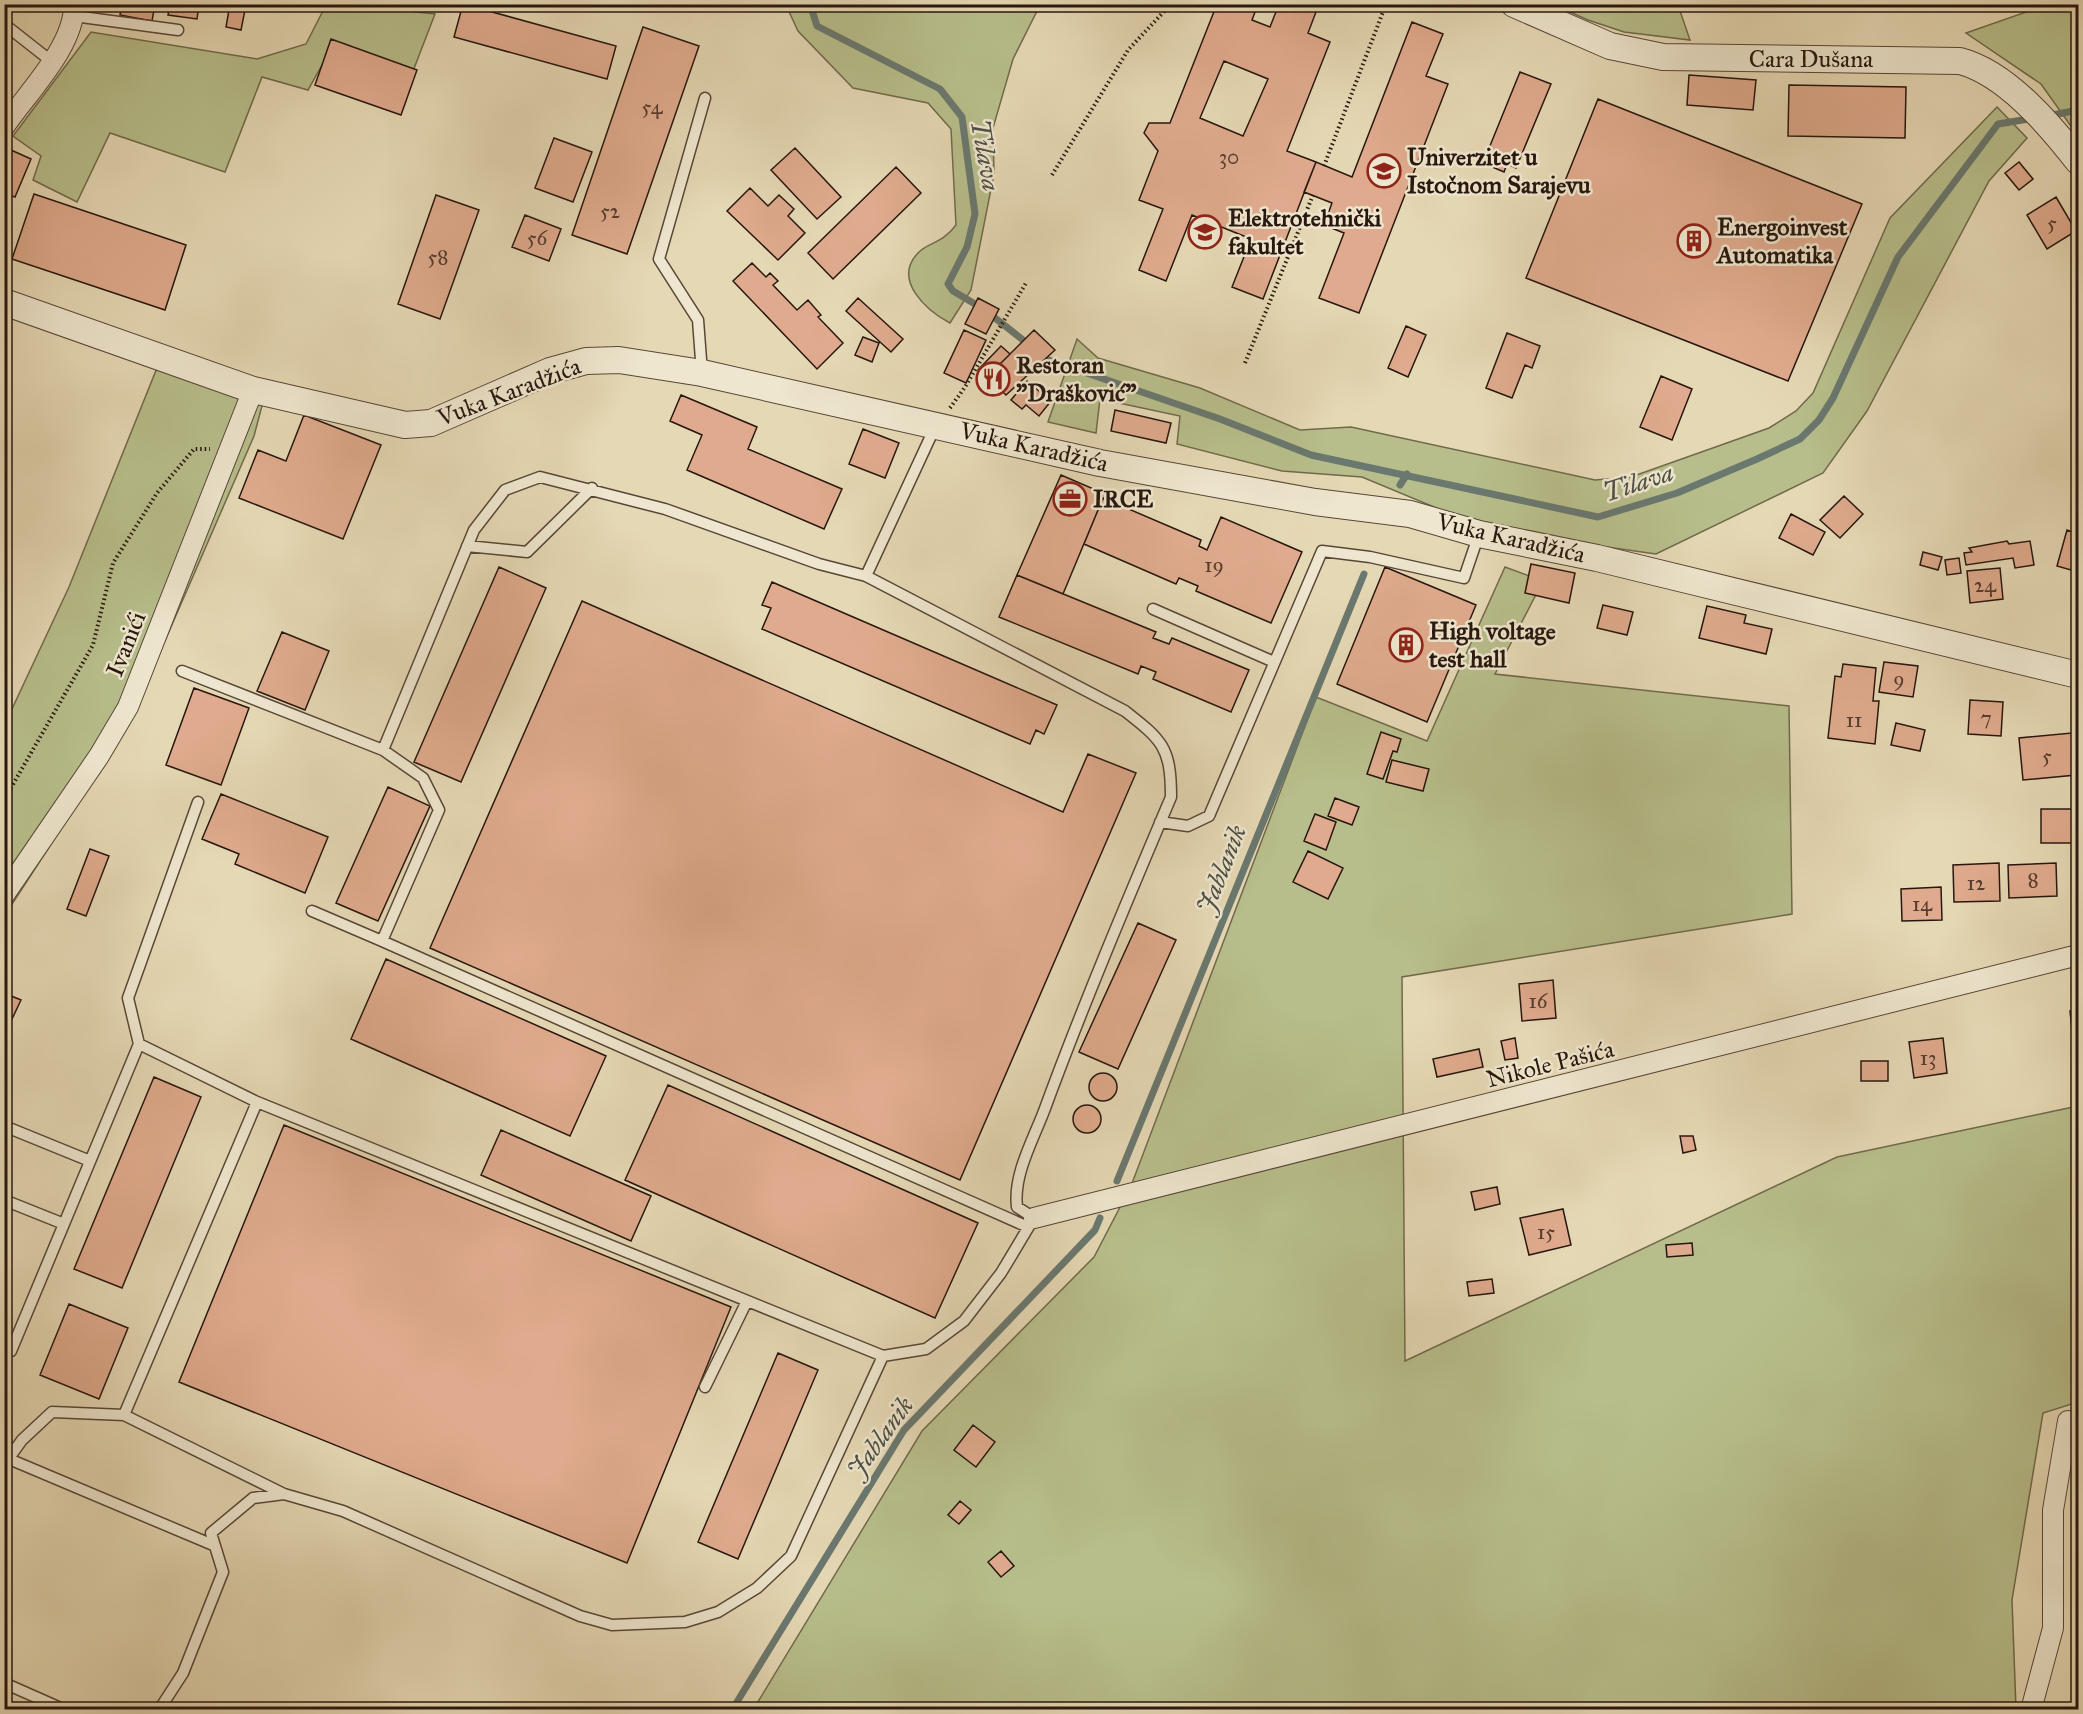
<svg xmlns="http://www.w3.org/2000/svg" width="2083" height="1714" font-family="'IM FELL Great Primer',serif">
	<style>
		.green { fill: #b7be8b; stroke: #706a4c; stroke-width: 1.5 }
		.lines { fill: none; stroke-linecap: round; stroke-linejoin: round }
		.stream { stroke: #6a786f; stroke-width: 7 }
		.building { fill: #dfaa8d; stroke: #28170e; stroke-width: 1.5; fill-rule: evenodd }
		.service-casing { stroke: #574738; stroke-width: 13 }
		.minor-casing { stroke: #574738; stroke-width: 22 }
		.tertiary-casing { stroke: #574738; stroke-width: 28 }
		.path { stroke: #28170e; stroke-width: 4; stroke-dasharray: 1.5 3; stroke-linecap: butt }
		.service { stroke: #eee6ce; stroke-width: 10 }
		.minor { stroke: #eee6ce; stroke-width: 20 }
		.tertiary { stroke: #eee6ce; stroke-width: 26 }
		.labels { text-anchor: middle; stroke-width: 5; stroke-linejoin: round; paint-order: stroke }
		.number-label { font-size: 21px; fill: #563c2e }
		.street-label { font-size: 24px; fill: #28170e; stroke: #eee6ce }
		.poi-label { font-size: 24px; font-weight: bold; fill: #28170e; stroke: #eee6ce; text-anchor: start }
		.water-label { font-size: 26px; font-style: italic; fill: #4e5046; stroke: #eee6ce }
	</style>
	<rect width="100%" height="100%" fill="#e5d8b4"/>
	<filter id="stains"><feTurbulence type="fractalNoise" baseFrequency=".00333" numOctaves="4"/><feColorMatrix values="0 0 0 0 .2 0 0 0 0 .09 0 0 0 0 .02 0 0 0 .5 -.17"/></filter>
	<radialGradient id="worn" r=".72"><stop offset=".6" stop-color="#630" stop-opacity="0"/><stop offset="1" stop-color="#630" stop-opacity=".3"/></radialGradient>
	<path class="green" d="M2049,4L2078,5V136L2041,84L1966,33Z
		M326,5H351L435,14L408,84L326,58L308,90L262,77L225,172L110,133L77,202L33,180L41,156L13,136L91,32L257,59L306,44Z
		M786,5H1040L1013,59L993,128L994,174L971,290L950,323C927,311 892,280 918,253C928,242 942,244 956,225L951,129L928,103L853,88L798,31Z
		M1554,5H1678L1690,40L1624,32L1588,20Z
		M1997,107L2027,138L1989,181L1867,411L1823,473L1656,554L1564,541L1463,519L1362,477L1282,471L1177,444L1180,416L1100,399L1096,433L1048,422L1077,339L1098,358L1200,388L1300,430L1351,427L1595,480L1631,477L1769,428L1796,411L1813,393L1890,218Z
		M163,353L267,387L254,436L128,726L5,915V724L69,587Z
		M1505,567L1543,581L1495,674L1789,706L1792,914L1402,977L1405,1361L1837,1157L2078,1106V1402L2043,1413L2012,1600L2016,1709L753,1710L922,1431L1094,1257L1131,1186L1316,697L1427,741Z"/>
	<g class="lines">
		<path class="stream" d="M810,4L817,26L940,89L962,117L975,214L967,247L948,284L953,291L975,304
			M2048,116L2078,110
			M995,318L1023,340
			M1046,359L1220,419L1311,455L1598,517L1677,493L1757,459L1800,439L1819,420L1833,398L1898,257L1998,124L2035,118
			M1400,485L1407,474
			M1117,1181L1364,574
			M732,1710L904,1430L1095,1230L1100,1218"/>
	</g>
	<path class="building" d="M122,4H155L152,21L120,15Z
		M170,4H199L197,19L168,15Z
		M230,4L246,5L241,30L226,27Z
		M463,4L616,46L607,79L454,37Z
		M1217,4H1258L1252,20L1270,27L1279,4H1319L1308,33L1330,42L1287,151L1316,162L1263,299L1232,287L1251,239L1192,215L1166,281L1139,270L1163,209L1139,200L1158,151L1144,133L1149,123H1170ZM1224,61L1268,79L1243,136L1200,118Z
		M1412,22L1443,34L1426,76L1448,84L1359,313L1319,298L1344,233L1324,225L1332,203L1304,192L1316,162L1352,177Z
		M643,27L699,46L627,254L572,235Z
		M331,39L417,70L401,115L315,85Z
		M1520,72L1551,84L1516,168L1507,164L1504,172L1483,163Z
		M1689,75L1756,80L1753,110L1687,105Z
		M1789,85L1906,87L1905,138L1788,136Z
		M1598,99L1862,204L1788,381L1526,278Z
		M554,138L592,152L573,202L535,188Z
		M795,148L841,197L817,219L771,170Z
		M11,150L31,159L15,197L4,193V165Z
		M2019,162L2033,179L2019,190L2005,173Z
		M896,167L921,193L833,279L808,253Z
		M750,188L768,206L779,195L794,209L788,216L805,233L778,260L727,211Z
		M34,194L186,245L165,310L12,259Z
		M436,195L479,210L440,319L398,304Z
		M2056,197L2076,231L2047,249L2027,215Z
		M525,215L561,229L549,261L512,247Z
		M752,263L766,277L770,273L778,281L773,285L797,310L808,300L821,315L818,317L843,343L817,369L733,281Z
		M858,298L903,339L891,352L846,311Z
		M978,298L999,309L986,334L965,324Z
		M1406,326L1426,335L1408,377L1388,368Z
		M964,330L986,340L966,383L944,373Z
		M1034,330L1055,350L1006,395L987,377Z
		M1507,333L1540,346L1532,368L1525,365L1512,398L1486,388Z
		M863,337L879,343L872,362L855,355Z
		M1001,346L1010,354L987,377L978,370Z
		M1661,376L1692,389L1672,440L1640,427Z
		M1027,381L1051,401L1039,416L1026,405L1022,409L1011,400Z
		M681,395L757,427L748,449L842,489L824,529L687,470L702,435L670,421Z
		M1115,410L1171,423L1166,443L1111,431Z
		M304,415L381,445L343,539L239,498L258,450L286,461Z
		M863,429L899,443L885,478L849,464Z
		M1061,475L1110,496L1103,498L1063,594L1017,575Z
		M1844,496L1863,514L1840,538L1820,520Z
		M1103,498L1201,540L1199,546L1207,550L1221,517L1302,552L1271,623L1196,591L1198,586L1179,578L1176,584L1084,544Z
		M1791,514L1825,532L1813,555L1779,538Z
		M2067,530L2078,534V572L2057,566Z
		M2007,541L2009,544L2030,541L2034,565L2015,568L2013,558L1966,565L1964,553L1972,552L1969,548Z
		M1923,552L1942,557L1938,570L1920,565Z
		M1959,558L1961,573L1947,575L1945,560Z
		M1531,564L1575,573L1569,603L1525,593Z
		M499,567L546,588L461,782L414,762Z
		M1385,567L1476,605L1427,722L1337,684Z
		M2000,568L2003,599L1970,603L1967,571Z
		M1017,575L1156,632L1153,638L1169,644L1172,638L1249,670L1231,712L1153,679L1156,672L1141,666L1138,674L999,617Z
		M772,582L1057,705L1044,734L1036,730L1030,744L762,629L771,608L762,605Z
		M582,601L1063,812L1088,754L1136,773L960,1180L430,948Z
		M1603,605L1633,612L1627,635L1597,628Z
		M1707,606L1746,615L1744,623L1772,629L1766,654L1699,638Z
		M282,632L329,651L305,710L257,691Z
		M1884,662L1918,666L1913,697L1879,692Z
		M1843,664L1876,668L1873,701H1879L1875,744L1828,738L1835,676L1841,677Z
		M194,688L249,708L221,785L166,765Z
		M1970,700L2003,702L2001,736L1968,734Z
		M1896,723L1925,730L1920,751L1891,745Z
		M1381,732L1401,739L1397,752L1393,751L1383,779L1367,774Z
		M2072,733L2076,775L2023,780L2019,738Z
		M1392,760L1429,769L1423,791L1386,782Z
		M388,787L430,806L378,921L336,903Z
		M221,794L328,837L305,893L235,864L239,854L202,839Z
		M1335,798L1359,807L1352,825L1328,816Z
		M2041,809H2076V843H2041Z
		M1315,814L1336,822L1326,850L1304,841Z
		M90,849L109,856L86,916L67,909Z
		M1308,851L1343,868L1328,899L1293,882Z
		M1999,863L2000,901L1954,902L1953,865Z
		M2056,863L2057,896L2009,898L2008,865Z
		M1941,887L1942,920L1902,921L1901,889Z
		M1138,923L1176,940L1118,1069L1079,1052Z
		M386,959L606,1056L570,1136L351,1039Z
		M1553,980L1556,1018L1522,1021L1519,984Z
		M4,993L21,1000L4,1036Z
		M2078,1010V1039L2073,1040L2070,1011Z
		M1515,1038L1518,1058L1505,1060L1501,1041Z
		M1943,1038L1947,1073L1914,1078L1909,1042Z
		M1479,1049L1483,1067L1437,1077L1433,1059Z
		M1861,1061H1888V1081H1861Z
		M1089 1087a14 14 0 1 1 28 0a14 14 0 1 1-28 0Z
		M154,1077L201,1097L122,1288L74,1269Z
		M668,1085L978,1223L935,1318L625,1180Z
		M1073 1119a14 14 0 1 1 28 0a14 14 0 1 1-28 0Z
		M284,1125L731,1307L627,1563L179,1382Z
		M501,1130L651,1196L631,1241L481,1175Z
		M1680,1136H1693L1696,1150L1683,1153Z
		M1497,1187L1500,1204L1475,1210L1471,1192Z
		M1563,1209L1571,1245L1529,1255L1520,1218Z
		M1692,1243L1693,1255L1667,1257L1666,1245Z
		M1492,1279L1494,1293L1469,1296L1467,1282Z
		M69,1304L128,1328L99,1399L40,1375Z
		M778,1353L818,1370L738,1559L698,1542Z
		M973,1425L995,1442L976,1467L954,1450Z
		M960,1501L971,1510L959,1524L948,1515Z
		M1001,1551L1014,1566L1001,1577L988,1562Z"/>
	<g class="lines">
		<g class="service-casing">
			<path id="service" d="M74,16L178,30
				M4,24L51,61
				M702,373L698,320L659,259L705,98
				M467,546L527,552L592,488
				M866,576L936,425
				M1153,609L1274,662
				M182,671L383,750L423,778L439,810L382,941L312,911
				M198,802L128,998L139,1044L257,1102
				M1160,822L1188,826L1209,816L1322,551L1370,557L1464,578L1479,534
				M382,941L1028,1227
				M4,1126L90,1161
				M4,1200L64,1224
				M4,1351H11L139,1044
				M705,1387L747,1301
				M124,1415L257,1102L883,1356
				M9,1459L213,1545
				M4,1465L22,1440L52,1412L124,1415L284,1494
				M4,1683L65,1710
				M159,1710L183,1673L223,1572L211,1533L253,1498L284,1494L343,1511L580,1616L612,1625L685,1622L718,1612L757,1588L791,1556L883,1356L926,1349L964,1321L1001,1273L1034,1218L1017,1207C1013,1175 1033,1140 1044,1111C1083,1005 1127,901 1171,797C1171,747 1162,740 1125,711L866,576L819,564L665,509L540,477L505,490L474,530L383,750"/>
		</g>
		<g class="minor-casing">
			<path id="minor" d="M4,127C27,93 75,46 74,4
				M4,895L99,756L128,707L253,390
				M1034,1218L2078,955
				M2031,1710L2053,1628V1510L2068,1421"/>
		</g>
		<g class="tertiary-casing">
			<path id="tertiary" d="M1514,4L1610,46L1663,57L1960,61C2006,73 2050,125 2078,161
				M4,302L253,390L405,425L431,423L550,371L586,361L619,360L702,373L1100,463L1315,502L1410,514L1479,534L1597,558L2078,675"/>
		</g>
		<path class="path" d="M1324,166L1386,4
			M1052,175L1128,50L1171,4
			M1245,363L1313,195
			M950,408L965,387L1026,283
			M4,800L93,645L113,563L157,493L194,449H210"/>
		<use href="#service" class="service"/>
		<use href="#minor" class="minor"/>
		<use href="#tertiary" class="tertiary"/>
	</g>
	<defs>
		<g id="university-ring" transform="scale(1.725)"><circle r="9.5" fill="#eee6ce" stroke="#8f2418" stroke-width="1.5"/><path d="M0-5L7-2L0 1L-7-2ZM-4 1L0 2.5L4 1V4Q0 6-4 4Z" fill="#8f2418"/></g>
		<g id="building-ring" transform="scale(1.725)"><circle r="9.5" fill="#eee6ce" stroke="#8f2418" stroke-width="1.5"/><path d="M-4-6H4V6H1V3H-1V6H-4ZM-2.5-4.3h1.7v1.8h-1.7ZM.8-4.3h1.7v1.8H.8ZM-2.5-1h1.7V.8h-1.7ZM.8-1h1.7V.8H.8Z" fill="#8f2418"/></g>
		<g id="restaurant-ring" transform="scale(1.725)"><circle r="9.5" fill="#eee6ce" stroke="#8f2418" stroke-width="1.5"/><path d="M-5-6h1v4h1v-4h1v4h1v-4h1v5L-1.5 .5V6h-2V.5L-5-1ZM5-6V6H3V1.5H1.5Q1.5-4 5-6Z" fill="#8f2418"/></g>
		<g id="office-ring" transform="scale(1.725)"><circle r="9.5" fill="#eee6ce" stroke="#8f2418" stroke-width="1.5"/><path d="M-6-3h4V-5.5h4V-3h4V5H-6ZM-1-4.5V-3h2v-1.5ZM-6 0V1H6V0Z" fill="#8f2418"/></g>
	</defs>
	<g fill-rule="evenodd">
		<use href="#university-ring" x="1384" y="171"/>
		<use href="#university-ring" x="1205" y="232"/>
		<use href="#building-ring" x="1694" y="241"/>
		<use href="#restaurant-ring" x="993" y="379"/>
		<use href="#office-ring" x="1070" y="499"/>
		<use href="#building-ring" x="1406" y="645"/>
	</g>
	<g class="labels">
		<g class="number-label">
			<text x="652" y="114">54</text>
			<text x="1229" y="164">30</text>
			<text x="610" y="218">52</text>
			<text x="2052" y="230">5</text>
			<text x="537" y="245">56</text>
			<text x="438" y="264">58</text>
			<text x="1214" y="572">19</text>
			<text x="1985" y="592">24</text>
			<text x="1899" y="686">9</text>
			<text x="1986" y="725">7</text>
			<text x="1854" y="727">11</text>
			<text x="2047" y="763">5</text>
			<text x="2033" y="887">8</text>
			<text x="1976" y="890">12</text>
			<text x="1922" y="911">14</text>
			<text x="1538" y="1008">16</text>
			<text x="1928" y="1065">13</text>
			<text x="1546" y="1239">15</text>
		</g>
		<g class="street-label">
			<text x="1811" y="67">Cara Dušana</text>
			<text transform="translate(509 392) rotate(-21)" y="8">Vuka Karadžića</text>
			<text transform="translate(1034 447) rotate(13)" y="8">Vuka Karadžića</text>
			<text transform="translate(1511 538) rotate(13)" y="8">Vuka Karadžića</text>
			<text transform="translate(126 644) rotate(-68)" y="8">Ivanići</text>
			<text transform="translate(1550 1064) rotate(-14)" y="8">Nikole Pašića</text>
		</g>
		<g class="poi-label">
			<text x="1407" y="165">Univerzitet u<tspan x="1407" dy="28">Istočnom Sarajevu</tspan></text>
			<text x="1228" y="226">Elektrotehnički<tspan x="1228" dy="28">fakultet</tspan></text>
			<text x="1717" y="235">Energoinvest<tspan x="1717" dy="28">Automatika</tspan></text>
			<text x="1016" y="373">Restoran<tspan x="1016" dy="28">"Drašković"</tspan></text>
			<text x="1093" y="507">IRCE</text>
			<text x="1429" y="639">High voltage<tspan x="1429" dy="28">test hall</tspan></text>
		</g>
		<g class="water-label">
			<text transform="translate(986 155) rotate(80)" y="9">Tilava</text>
			<text transform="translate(1638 482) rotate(-18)" y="9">Tilava</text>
			<text transform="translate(1221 869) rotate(-68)" y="9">Jablanik</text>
			<text transform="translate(880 1437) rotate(-54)" y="9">Jablanik</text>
		</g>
	</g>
	<rect width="2083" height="1714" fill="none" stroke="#e5d8b4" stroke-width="24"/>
	<rect x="6" y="6" width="2071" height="1702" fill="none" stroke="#28170e" stroke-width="3"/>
	<rect x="12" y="12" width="2059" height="1690" fill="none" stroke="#28170e" stroke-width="1.5"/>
	<rect width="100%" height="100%" filter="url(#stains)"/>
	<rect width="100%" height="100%" fill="url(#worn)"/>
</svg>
